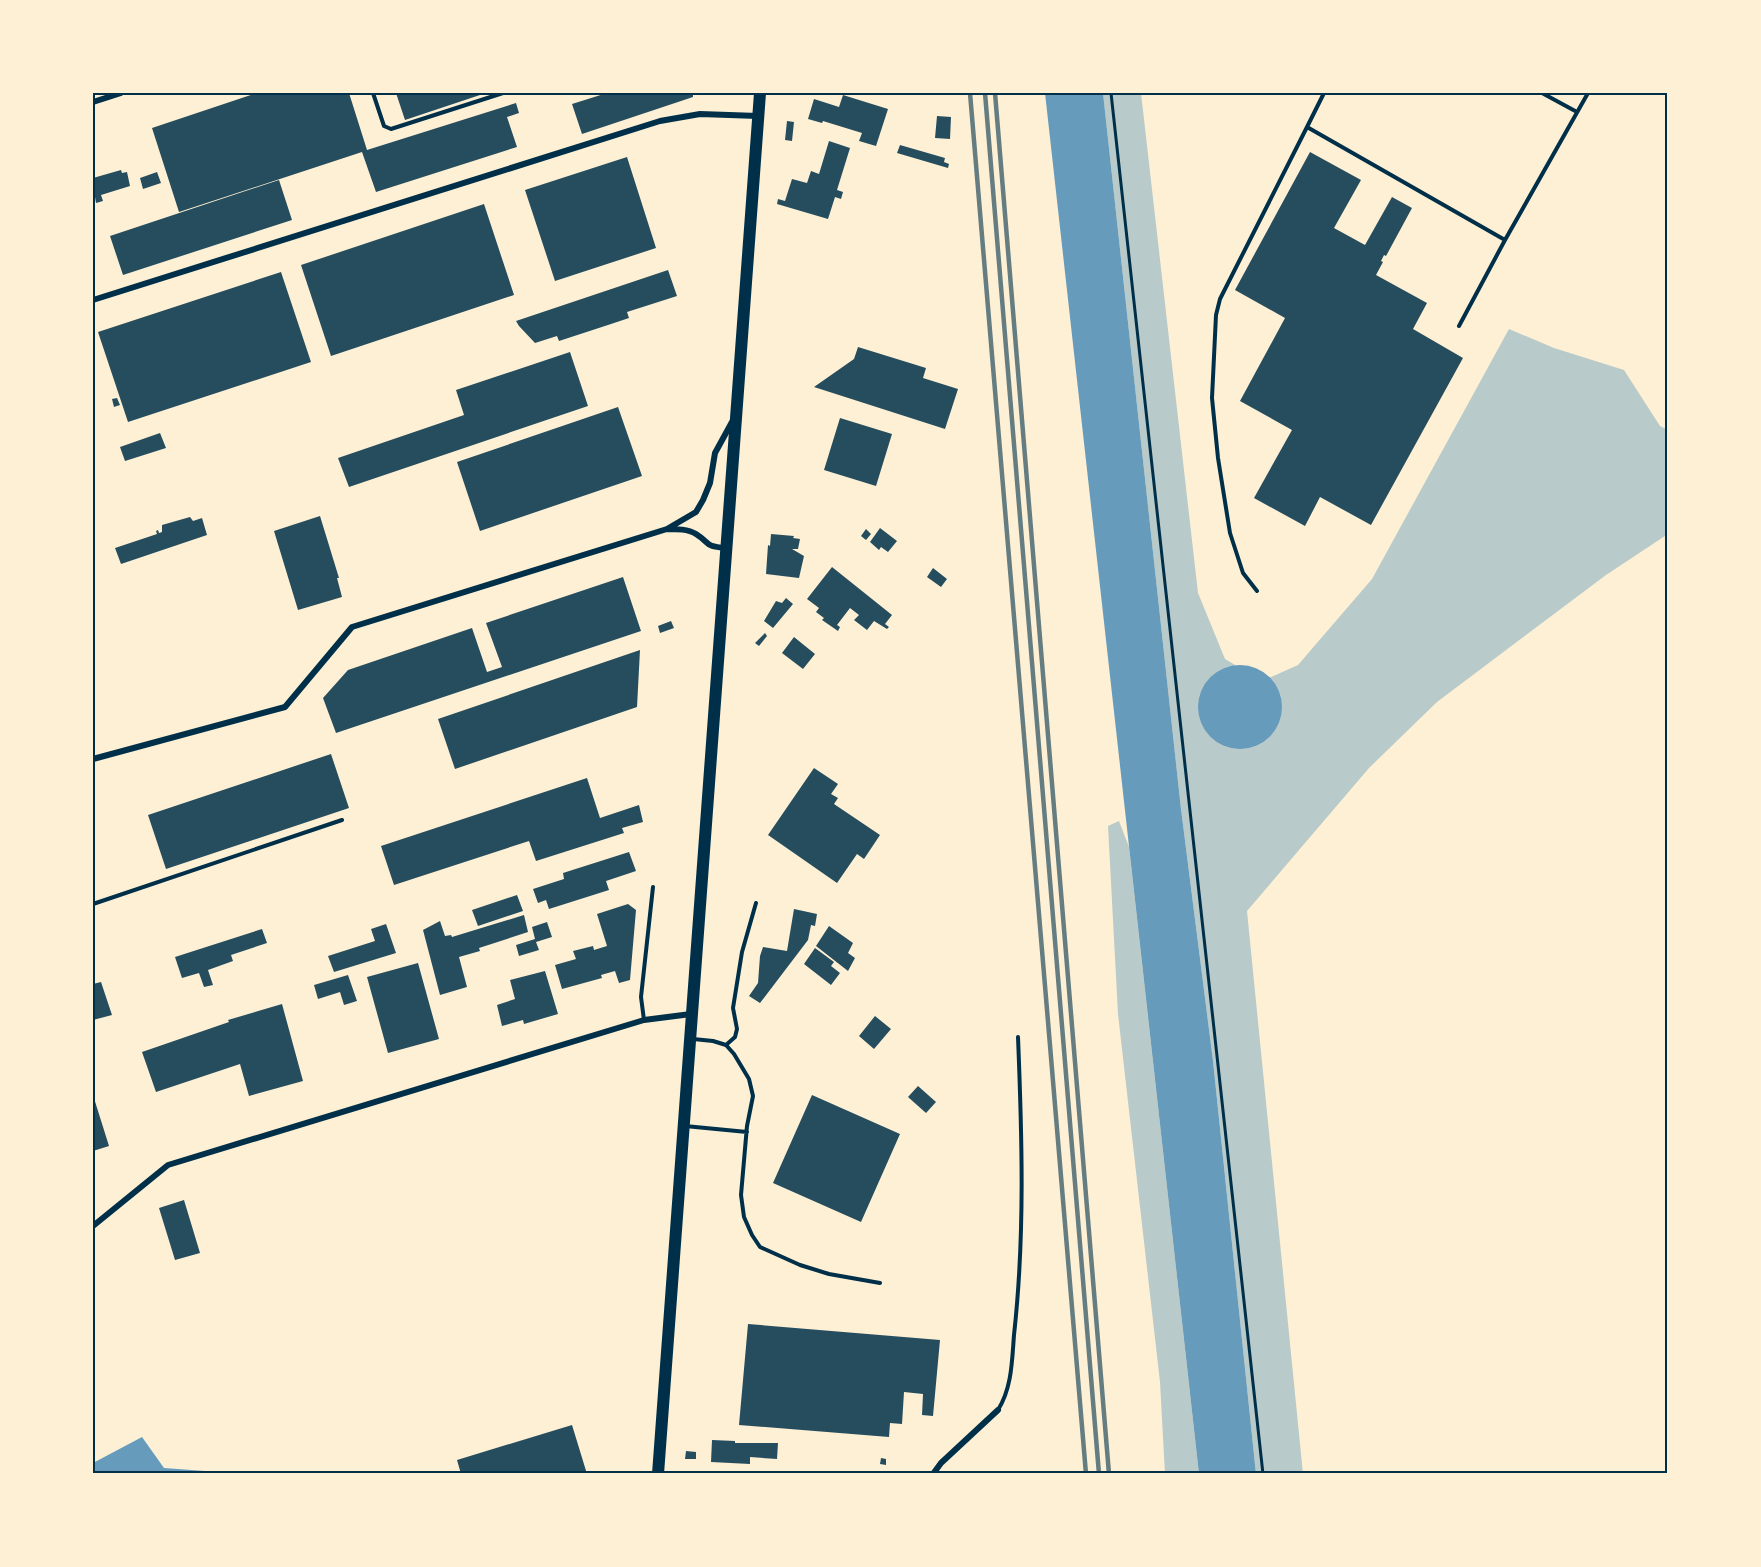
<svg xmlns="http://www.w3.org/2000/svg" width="1761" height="1567" font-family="'DejaVu Sans',sans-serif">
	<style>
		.green { fill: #b9caca }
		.water { fill: #669bbc }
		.building { fill: #264d5e }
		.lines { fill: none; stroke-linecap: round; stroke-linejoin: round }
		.path { stroke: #003049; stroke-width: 3 }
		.service { stroke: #003049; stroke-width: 4 }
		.minor { stroke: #003049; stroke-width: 6 }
		.primary { stroke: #003049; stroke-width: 12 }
		.rail { stroke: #657d81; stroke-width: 4.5 }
		.neatline { fill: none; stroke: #003049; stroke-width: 2 }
	</style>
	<rect width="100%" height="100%" fill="#fdf0d5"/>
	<path class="green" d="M1103,93H1141L1198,593L1225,659L1262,681L1298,665L1372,579L1509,329L1554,348L1624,370L1660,426L1668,430V534L1606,575L1437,702L1369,768L1247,911L1303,1474H1256L1213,1061L1181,809Z
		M1119,821L1129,847L1199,1474H1165L1160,1382L1118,1014L1108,826Z"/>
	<path class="water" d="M1045,93H1103L1181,809L1213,1061L1256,1474H1199Z
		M1198 707a42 42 0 1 1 84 0a42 42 0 1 1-84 0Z
		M142,1437L164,1468L246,1474H93V1463Z"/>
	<path class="building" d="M257,93H349L367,150L516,103L519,113L507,117L517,147L376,192L362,152L179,212L152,128Z
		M396,93H486L405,120Z
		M607,93H693V97L582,134L572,104Z
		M843,95L888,109L876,146L859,141L862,133L823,121L822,123L808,119L814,99L839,107Z
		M937,116L951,117L950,139L935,138Z
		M787,121L794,122L792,141L785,140Z
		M829,141L850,148L837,190L843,192L841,199L835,197L828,219L777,204L778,199L785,201L792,179L807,183L811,171L819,174Z
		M900,145L945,158L944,162L949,164L948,168L897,153Z
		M1310,152L1361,180L1334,228L1365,245L1392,197L1412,208L1386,256L1384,255L1381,261L1383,262L1376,275L1427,303L1413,329L1463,358L1371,525L1320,497L1305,526L1254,498L1292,430L1240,401L1285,318L1235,290Z
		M627,157L656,248L555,281L525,190Z
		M121,170L122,173L127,172L130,186L101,195L103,201L96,203L95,197L93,198V178Z
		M157,172L161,183L143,189L140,178Z
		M279,180L292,220L123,275L110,236Z
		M484,204L514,295L331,356L301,265Z
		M668,270L677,296L627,312L629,318L608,325L559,341L557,336L535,343L519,326L516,321Z
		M281,272L311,362L128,422L98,332Z
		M858,347L926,368L923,378L958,389L945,429L814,387L854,359Z
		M570,352L588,406L349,487L338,458L464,415L456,390Z
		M117,398L120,405L114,407L112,399Z
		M618,407L642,476L480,531L457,462Z
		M840,418L892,434L876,486L824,470Z
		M160,433L166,448L125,461L120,447Z
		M320,516L339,578H337L342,597L298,610L274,531Z
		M190,517L193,521L202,518L207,535L121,564L115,548L157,534L156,531L158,530L159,533L162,532V525Z
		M880,528L897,541L888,552L881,547L879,550L870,542Z
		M866,529L871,534L866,540L861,536Z
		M771,534L794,536L793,538L800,539L798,549H792L804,556L799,578L766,574L768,545L770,546Z
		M832,567L892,615L885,624L889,627L887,629L874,621L867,630L854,620L859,615L850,608L837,625L840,627L838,631L822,620L824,618L816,612L819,608L807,599Z
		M933,568L947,579L941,587L927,577Z
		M623,577L641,631L336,733L323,698L348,670L472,628L487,672L502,667L486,623Z
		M786,598L793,604L773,628L764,621L776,601L782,603Z
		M671,621L674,628L660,633L658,626Z
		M765,633L767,636L759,646L755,643Z
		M794,637L815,654L803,669L782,653Z
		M640,650L637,707L455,769L438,719Z
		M331,754L349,808L166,869L148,815Z
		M814,768L838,784L831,794L838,798L834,804L880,835L864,859L857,854L837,883L768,835Z
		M587,778L600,818L639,805L643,822L622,828L624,833L536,861L529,841L394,885L381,846Z
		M629,852L636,871L606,881L609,890L549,909L546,900L538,903L533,889L564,879L563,873Z
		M517,895L523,911L478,926L472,910Z
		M628,904L636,910L630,980L619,983L615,971L601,975L602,978L562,989L555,965L576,959L573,951L593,946L594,950L607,946L597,914Z
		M794,909L817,914L815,926L811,925L808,940L760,1003L749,996L758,983L760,956L763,947L787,951Z
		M524,915L528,932L479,948L480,951L459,957L467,987L440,995L423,930L440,921L445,936L451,935L452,937Z
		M547,922L552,937L536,942L539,950L519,956L516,945L535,939L532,927Z
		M386,924L396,953L334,972L328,956L375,941L371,929Z
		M829,926L853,943L848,953L855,958L848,971L816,946Z
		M262,929L267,943L231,955L233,961L208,970L213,985L204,987L199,973L182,978L175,957Z
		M815,948L834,962L831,966L840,973L831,985L804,964Z
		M418,963L439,1039L388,1053L367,977Z
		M545,971L558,1014L524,1024L523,1020L502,1026L497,1005L515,999L510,980Z
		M348,975L357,1001L344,1005L340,992L318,999L314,985Z
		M101,982L112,1015L93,1020V984Z
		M282,1004L303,1081L249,1096L240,1064L156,1092L142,1052L229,1022L228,1020Z
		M875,1016L891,1029L874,1049L859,1036Z
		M918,1086L936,1102L926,1113L908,1097Z
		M93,1095L109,1146L93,1151Z
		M812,1095L900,1134L861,1222L773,1183Z
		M184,1200L200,1253L175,1260L159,1208Z
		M748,1324L940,1340L933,1416L922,1415L923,1394L904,1392L902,1424L890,1423L889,1437L739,1425Z
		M572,1425L587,1474H461L457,1460Z
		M712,1440L735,1441V1443H778L777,1459L750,1457V1464L711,1462Z
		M686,1451L696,1452V1459H685Z
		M881,1458L886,1459V1465L880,1464Z"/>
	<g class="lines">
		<path class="path" d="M1111,93L1263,1474"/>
		<path class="service" d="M373,93L384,126L391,129L503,93
			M1324,93L1307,127L1505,240L1459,326
			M1542,93L1577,112
			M1505,240L1588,93
			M1257,591L1243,573L1230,533L1218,458L1212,398L1216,315L1220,299L1307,127
			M93,904L342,820
			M644,1020L641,997L653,887
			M693,1039L713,1041L726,1045L734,1054L749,1079L753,1096L747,1126L741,1195L744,1217L752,1235L760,1247L800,1265L829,1274L880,1283
			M726,1045L735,1037L737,1029L733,1008L742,952L756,903
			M685,1126L747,1132
			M998,1410C1012,1388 1012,1360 1014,1335C1025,1236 1022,1136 1018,1037"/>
		<path class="minor" d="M93,102L121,93
			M93,300L660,121L700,114L758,116
			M726,548C703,546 712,544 696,534C688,529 677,529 667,529L696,512L703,500L710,483L715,453L732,422
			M93,759L285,707L352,627L667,529
			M93,1226L168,1165L644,1020L691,1014
			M933,1474L941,1463L998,1410"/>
		<path class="primary" d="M658,1474L760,93"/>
		<path class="rail" d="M970,93L1086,1474
			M985,93L1099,1474
			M995,93L1109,1474"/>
	</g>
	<rect width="1761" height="1567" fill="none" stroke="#fdf0d5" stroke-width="189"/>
	<rect x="94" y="94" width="1572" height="1378" class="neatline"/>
</svg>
